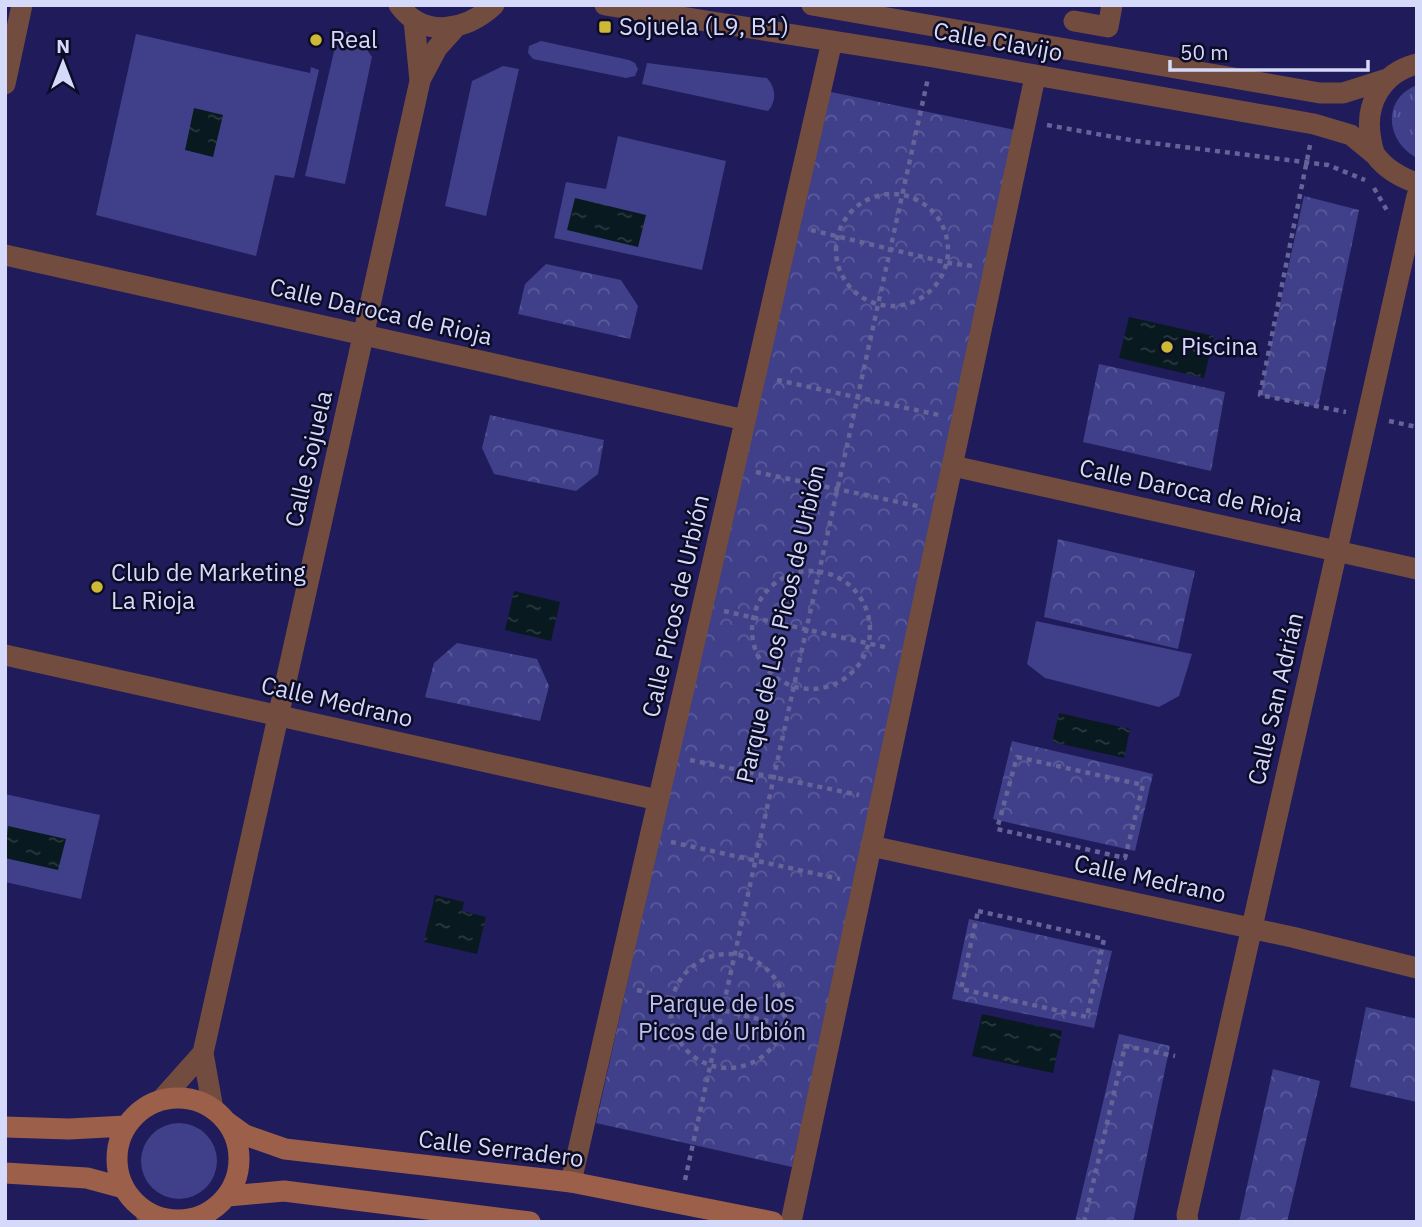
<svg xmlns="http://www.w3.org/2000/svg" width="1422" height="1227" font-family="'IBM Plex Sans',sans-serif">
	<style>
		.grass { fill: url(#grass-tufts) }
		.forest { fill: url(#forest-crowns) }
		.garden { fill: #3f4089 }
		.water { fill: url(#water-ripples) }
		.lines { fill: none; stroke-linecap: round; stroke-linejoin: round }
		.path { stroke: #656397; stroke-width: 4.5; stroke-dasharray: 5 5; stroke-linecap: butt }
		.street { stroke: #724c3f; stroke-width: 21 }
		.secondary { stroke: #9b5f4a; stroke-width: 21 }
		.poi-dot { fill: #ceb837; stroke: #0c0c27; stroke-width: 2.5 }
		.labels { text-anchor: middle; stroke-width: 5; stroke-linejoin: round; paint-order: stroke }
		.poi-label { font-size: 24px; fill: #d6dafa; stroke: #0c0c27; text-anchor: start }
		.street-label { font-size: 24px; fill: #d6dafa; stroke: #0c0c27 }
		.park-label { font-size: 24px; fill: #bcc1ed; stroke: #0c0c27 }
	</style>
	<defs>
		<pattern id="grass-tufts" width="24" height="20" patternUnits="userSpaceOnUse" patternTransform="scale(1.75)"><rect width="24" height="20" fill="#3f4089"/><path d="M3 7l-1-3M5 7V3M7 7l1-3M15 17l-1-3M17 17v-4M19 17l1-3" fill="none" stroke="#5a5b9b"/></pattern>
		<pattern id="forest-crowns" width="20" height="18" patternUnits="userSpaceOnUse" patternTransform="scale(1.75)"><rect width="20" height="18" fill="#3f4089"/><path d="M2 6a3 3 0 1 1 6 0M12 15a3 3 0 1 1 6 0" fill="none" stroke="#5a5b9b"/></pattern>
		<pattern id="water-ripples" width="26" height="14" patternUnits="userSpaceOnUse" patternTransform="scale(1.75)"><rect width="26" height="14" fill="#08191f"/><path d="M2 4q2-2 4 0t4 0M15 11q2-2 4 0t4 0" fill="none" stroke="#2b3a40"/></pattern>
	</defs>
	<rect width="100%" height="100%" fill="#201b5b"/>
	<path class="grass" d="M1417,85V158C1386,142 1381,99 1417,85Z"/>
	<path class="forest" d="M826,91L1021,131L792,1167L596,1123Z
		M1304,196L1359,210L1318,407L1260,395Z
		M546,264L621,280L638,306L630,339L518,314L525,284Z
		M1099,364L1225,392L1211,471L1083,442Z
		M490,415L604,440L598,474L576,491L494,474L482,448Z
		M1058,539L1195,571L1178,649L1044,617Z
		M457,643L537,659L549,686L540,721L425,697L434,663Z
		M1012,741L1153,774L1135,851L993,819Z
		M969,919L1112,951L1094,1028L952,999Z
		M1366,1007L1417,1019V1102L1350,1087Z
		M1119,1034L1170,1046L1133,1222H1075Z
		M1273,1069L1320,1081L1287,1222H1239Z"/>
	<path class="garden" d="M339,30L356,34L372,57L345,184L305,176Z
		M136,34L310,73L311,67L319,70L294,178L275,175L256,256L96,215Z
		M541,41L629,60L635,63L638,69L635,76L626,78L533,59L528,53L529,46Z
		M647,63L767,78C776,88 777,101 768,111L642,84Z
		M503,66L519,69L486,216L445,206L472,81Z
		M618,136L726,161L702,270L554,238L566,182L606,189Z
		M1036,621L1192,654L1179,696L1159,707L1045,678L1027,664Z
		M5,794L100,815L81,899L5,882Z
		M141 1161a38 38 0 1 1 76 0a38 38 0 1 1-76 0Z"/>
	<path class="water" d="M194,108L223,115L213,157L185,150Z
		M575,198L646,215L638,247L567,230Z
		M1129,317L1214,336L1204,378L1119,358Z
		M514,591L560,602L551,641L505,630Z
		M1059,713L1130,729L1124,758L1052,742Z
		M8,826L66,839L58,870L5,858Z
		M435,895L464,902L462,911L486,917L477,954L424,942Z
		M982,1014L1062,1031L1053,1073L972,1056Z"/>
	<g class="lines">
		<path class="path" d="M1047,125L1136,141L1328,165L1365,180
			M1310,145L1260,395L1346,412
			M1374,188L1389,214
			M836 250a56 56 0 1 1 112 0a56 56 0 1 1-112 0Z
			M811,230L948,263L973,266
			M777,380L939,415
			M1389,421L1417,427
			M756,472L922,507
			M752 630a59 59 0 1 1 118 0a59 59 0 1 1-118 0Z
			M724,611L889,648
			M1017,757L1143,785L1125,858L997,829Z
			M690,760L859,795
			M671,842L840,879
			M978,911L1104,939L1087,1017L961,989Z
			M671 1011a57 57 0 1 1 114 0a57 57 0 1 1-114 0Z
			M637,990L809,1031
			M685,1180L928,78
			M1084,1222L1125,1046L1175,1056"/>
		<path class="street" d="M399,5C424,40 467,30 494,5
			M605,5L933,57L1314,124L1351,135L1374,154
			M812,5L1320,93H1343L1387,79
			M1074,21L1108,27L1112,5
			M1417,64C1381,73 1364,105 1371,140C1372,146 1373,152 1376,156C1386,169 1402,178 1417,183
			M421,78L437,48L455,28
			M5,84L22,5
			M5,255L745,420
			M953,466L1417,569
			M5,655L658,800
			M871,846L1292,937L1417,968
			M161,1100L203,1053
			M213,1109L203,1053L420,81L414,20
			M571,1182L832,41
			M145,1211L149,1222
			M187,1222L190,1220
			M791,1222L1035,77
			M1188,1222L1187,1215L1417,196"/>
		<path class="secondary" d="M117 1159a61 61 0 1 1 122 0a61 61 0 1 1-122 0Z
			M227,1122L245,1135L285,1149L571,1182L773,1222
			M5,1127L69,1129L126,1126
			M5,1173L87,1178L124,1188
			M228,1196L284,1191L530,1222"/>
	</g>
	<g class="poi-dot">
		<rect x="598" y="20" width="14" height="14" rx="3.5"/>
		<circle cx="316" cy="40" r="7"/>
		<circle cx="1167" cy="347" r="7"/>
		<circle cx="97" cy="587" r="7"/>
	</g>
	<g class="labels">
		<g class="poi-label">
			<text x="619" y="35">Sojuela (L9, B1)</text>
			<text x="330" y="48">Real</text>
			<text x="1181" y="355">Piscina</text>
			<text x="111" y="581">Club de Marketing<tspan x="111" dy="28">La Rioja</tspan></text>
		</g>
		<g class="street-label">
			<text transform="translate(998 42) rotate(10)" y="8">Calle Clavijo</text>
			<text transform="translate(381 312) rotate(13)" y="8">Calle Daroca de Rioja</text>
			<text transform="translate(309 459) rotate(-77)" y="8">Calle Sojuela</text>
			<text transform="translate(1191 491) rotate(12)" y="8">Calle Daroca de Rioja</text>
			<text transform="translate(676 606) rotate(-77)" y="8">Calle Picos de Urbión</text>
			<text transform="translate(781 624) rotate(-77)" y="8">Parque de Los Picos de Urbión</text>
			<text transform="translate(1276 699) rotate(-77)" y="8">Calle San Adrián</text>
			<text transform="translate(337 702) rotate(13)" y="8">Calle Medrano</text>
			<text transform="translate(1150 879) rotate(12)" y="8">Calle Medrano</text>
			<text transform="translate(501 1149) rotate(7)" y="8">Calle Serradero</text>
		</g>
		<g class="park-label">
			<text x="722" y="1012">Parque de los<tspan x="722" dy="28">Picos de Urbión</tspan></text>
		</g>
	</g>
	<rect width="1422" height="1227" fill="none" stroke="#d6dafa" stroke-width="14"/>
	<g transform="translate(63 63)" stroke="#0c0c27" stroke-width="5" paint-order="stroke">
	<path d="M0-5L12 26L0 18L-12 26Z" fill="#d6dafa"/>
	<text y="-10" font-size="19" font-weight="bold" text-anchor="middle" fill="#d6dafa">N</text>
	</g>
	<path d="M1170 60v10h198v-10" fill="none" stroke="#d6dafa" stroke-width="3.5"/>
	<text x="1180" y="60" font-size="21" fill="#d6dafa" stroke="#0c0c27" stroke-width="5" paint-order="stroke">50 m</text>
</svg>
